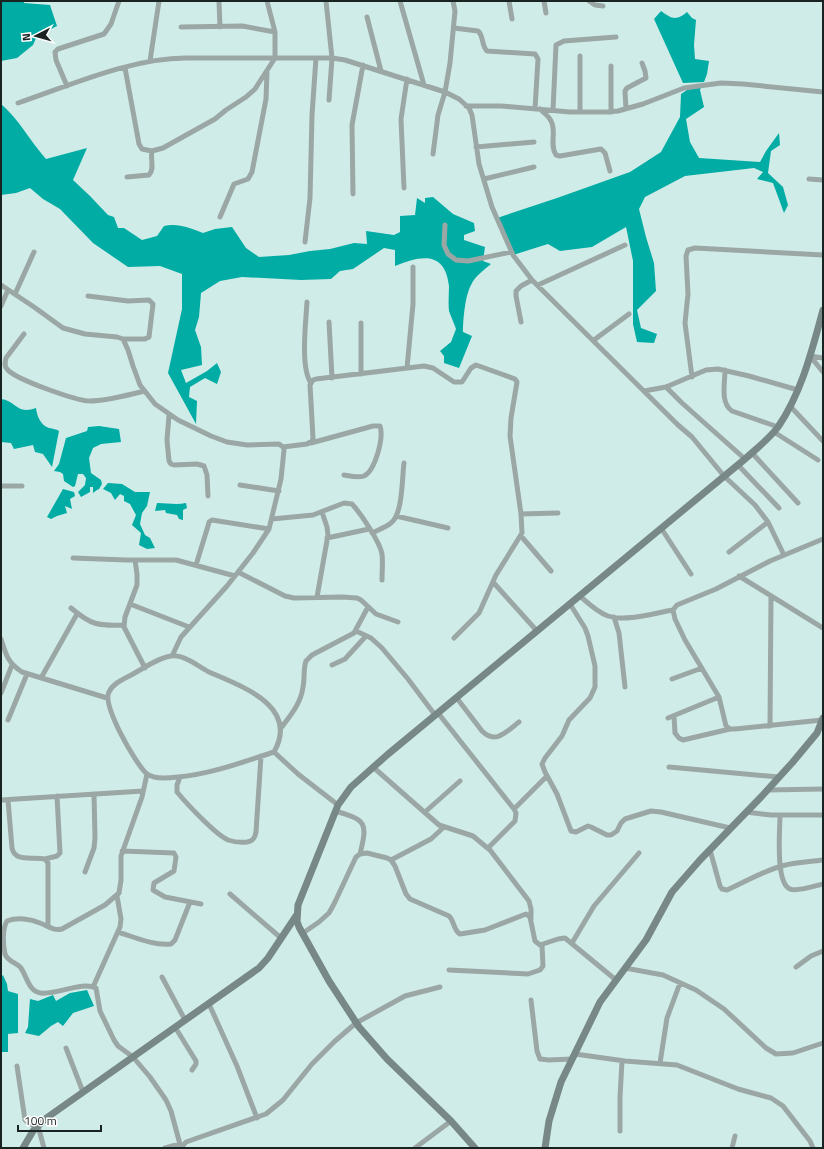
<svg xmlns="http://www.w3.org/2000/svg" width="824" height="1149" font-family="'Titillium Web',sans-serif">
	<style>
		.water { fill: #00aca3 }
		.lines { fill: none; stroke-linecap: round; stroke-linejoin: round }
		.street { stroke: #9ba7a5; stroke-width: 5 }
		.secondary { stroke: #778886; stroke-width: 7 }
	</style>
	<rect width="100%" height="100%" fill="#d0ece9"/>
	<path class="water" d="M1,1H24V3L50,5L57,26L37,36L33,45L17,58L1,61Z
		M661,11C672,19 676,21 687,12L692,18L696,20L694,45L695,59L709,61L707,74L704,82L683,83L654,19Z
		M701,87L700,90L704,107L686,119L690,142L699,158L760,162L766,151L779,133L780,145L771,151L768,173L783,187L788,205L784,213L773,183L757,179L763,172L754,168L685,176L645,197L639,209L646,237L654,263L656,291L637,310L641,328L657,334L654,343L637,342L633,324V261L626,227L592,247L560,251L548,244L513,255L497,218L557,198L630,172L661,152L680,117L681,94L687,90Z
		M1,104C19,119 30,141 46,159L87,148L73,180L90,196L108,215L114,217L118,228H124L142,240L157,236L164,226C178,223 190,228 203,233L215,229L232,227L246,248L259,257L289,255L310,251L330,249L354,243L367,244L366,231L394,235L400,232V216L415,215L417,198L425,203V198L433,197L453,214L474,223L475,231L464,235V240L485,247L483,261L491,264C484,270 475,276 471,285C465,296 463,320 463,332L472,336L459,368L444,363V356L440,351L451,342L456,329C454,323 451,317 449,311C448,303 449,294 449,286C445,250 420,256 395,266V250L384,248L353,269L340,271L331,279L301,280L242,277L220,281L201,293L199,317L195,330L201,347L202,365L181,370L186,383L207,371L217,363L221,372L217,384L205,378L190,387L189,397L197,401L196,424L168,373L182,309V274L160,266L128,267L93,243L60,209L43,199L30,188L16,193L1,195Z
		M1,399C13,400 16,410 26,410C29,410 33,409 36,408C37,417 41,425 49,428C53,429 56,429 59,431L52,467L43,454L35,452L33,445L14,449L11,443L1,442Z
		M99,426L119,429L121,442L101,444L93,448L89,458L91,473L101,480L102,484L99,489L97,490L93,493V487H90V492L81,497L78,492L85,485L86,478L83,474H78L75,486L73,487L64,481L63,474L60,472L54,471L59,464L66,438L87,431L88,427Z
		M108,483L122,484L135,492H150L147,506L142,513L140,524L145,535L150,538L155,548L147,549L139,545L141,533L132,525L136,515L130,504L124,501V496L120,494L115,500L111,493L103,489Z
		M63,489L74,492L75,496L70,499L72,509L65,506L67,513L57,516L51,519L47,517Z
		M157,503C167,503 176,505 186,503L187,508L183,510V520L179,519L177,515L166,513L165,510L155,511Z
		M3,975L7,984L8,991L18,994V1033L8,1034V1052H1V977Z
		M87,990L94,1006L73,1013L63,1026L58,1022L51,1026L39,1036L25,1033L28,1027L30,999L38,1001L53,995L56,1001L70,993Z"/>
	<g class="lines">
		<path class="street" d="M219,1L220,27
			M326,1L332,58L329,100
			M400,1L424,85
			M509,1L512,19
			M544,1L546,13
			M589,1L595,5L603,6
			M367,17L381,71
			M181,27L242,26L275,32
			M454,28L478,31C484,36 481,45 487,51L535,54L538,59L535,109
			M150,61L159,1
			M611,66V112
			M125,68L139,144L142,149L152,151
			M67,86L56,60L55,52L58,49L104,34L111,24L119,1
			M18,103C71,85 131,58 186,58H332L345,60L445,92L459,99L469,108L472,115L479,164L492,207L513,255L532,280L678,425L692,437L724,476L755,505L768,522L784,555
			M466,106H501L570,112H607L618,111L643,104L684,88L721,83L743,84L823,92
			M540,109C544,113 549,116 551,121C557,131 549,144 556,155L560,156L601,149L605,153L610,171
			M626,109L625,91L627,88L646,78L645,71L642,63
			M553,110L556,45L564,41L616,37
			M580,112V56
			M476,147L534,142
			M433,154L438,115L445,92L450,63L455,11L453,1
			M127,177L149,175C155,169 150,159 152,151L163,148L215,119L226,110L246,97L255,89L275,58V32L267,1
			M484,179L534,167
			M809,179L823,180
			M404,188L401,119L407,79
			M353,194L352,125L363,65
			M220,217L234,184L248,179L252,172L266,99L267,72
			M445,225L444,245L448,254L456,260L468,261L511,252
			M305,242L310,198L312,115L316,58
			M1,285L34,307L63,328L85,334L117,337L123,339L128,350L133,366L140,385L155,404L178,420L211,436L227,442L247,445L279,444L283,447L284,450L281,479L269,529L253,553L227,586L181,637L172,656
			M538,285L625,245
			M15,294L34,252
			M88,296L128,301L149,300L153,304L149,337L145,339H123
			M307,302C306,321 300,368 311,383
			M1,306L8,290
			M329,322L332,378
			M521,322L516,296V291L521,286L532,280
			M361,323V374
			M24,334L6,358C5,362 4,366 7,369C14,379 77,401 90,401C108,401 127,395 145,391
			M594,340L629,314
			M810,356L823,372
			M810,356L823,358
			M407,368L413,304V267
			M725,370C725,383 720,403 732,411L778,427
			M692,377L685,323L688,294L686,256L688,250L695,248L823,255
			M666,387L682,403L745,459
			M644,391L666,387L706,370L718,369L749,376L798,390
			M790,406L823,441
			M169,415L167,440L169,461L171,464L174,465L197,464L204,466L207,475L208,496
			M774,432L818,460
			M311,443L373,426H380C384,438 375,471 364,476C358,478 350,476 344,475
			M283,447L307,444L312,441L313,438L310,385L313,380L316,379L424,366L433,368L454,382H462L471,368L476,365L515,379L517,382L511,418L510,436L521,514L522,533L496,575L479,613L454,638
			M752,453L798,503
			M738,465L779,508
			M240,485L279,491
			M1,486H22
			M521,514L558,513
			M396,516L448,528
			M272,519L313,515L344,503L352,504C361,514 380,542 382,554C383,562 382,571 382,580
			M661,528L691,574
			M372,533C378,530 386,527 391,523C403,514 402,477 404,463
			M521,536L551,571
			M327,538L369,529
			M729,552L768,522
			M73,558L126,560H176L235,576
			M135,560L137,574V585L125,617L124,627L145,668
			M196,565L208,526L209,522L212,520L269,529
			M238,572L285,596L294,598L342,597L357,598L361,600L376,614L398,622
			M739,576L823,628
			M493,582L537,631
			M580,596C588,603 597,612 608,616C626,622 654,613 673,610
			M317,597L328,535L327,527L322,512
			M130,604L189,627
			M570,604L585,628L588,636L595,666V687L590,698L569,720L562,736L545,758L542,764L545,772L557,794L571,831L576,832L588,826L591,827L607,835H611L617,831L621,823L625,819L651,811L661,812L730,828
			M71,608C91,625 98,626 124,625
			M614,617L619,633L625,687
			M356,631L371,638L382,648L408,679L435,715
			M1,639C6,655 8,663 22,672L107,698
			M332,665L345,659L366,636
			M41,678L77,614
			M672,679L702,668
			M1,693L12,665
			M456,697L482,731C496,745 507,731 519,722
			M438,713L514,809L516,813L515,821L488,848
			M674,716L675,733L679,738L683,740L730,729
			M668,718L719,697
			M8,720L27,674
			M822,720L735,729H730L726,726L719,697L685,640L675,619L673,610L677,605L716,589L770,561L823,539
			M770,726L771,597
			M281,728C291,715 301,703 303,687C305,678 303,669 306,661L312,655L354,633L368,607
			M274,752C300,706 241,686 209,672C199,667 188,657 177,656C164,654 144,668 133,674C124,679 113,683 109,692C102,705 135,763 146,773C148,775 151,776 154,777C161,779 170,778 178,777C211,774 243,762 274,752L298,774L338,805
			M373,767L439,825L473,836L485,846L490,850L529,901L531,909V919
			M669,767L779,777
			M147,774L142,797L121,856V880L119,893L105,905L62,929C53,931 48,926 40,923C31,919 17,917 7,921C2,929 3,945 5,954C7,961 17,963 21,968C27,977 29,992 41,993C57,995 82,981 96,988L100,1011L114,1040L118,1046L133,1057L150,1077L166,1100L171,1111L181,1148
			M180,777L177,785V792C187,804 215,834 228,840C234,842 240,843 247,842C253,841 255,838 256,832L261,756
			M768,790L823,789
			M1,800L143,791
			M8,800L12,848C15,863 33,856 45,859L48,863V926
			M514,809L547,776
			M335,811C366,820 368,822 360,854
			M425,812L460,781
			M746,812L771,815H823
			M780,815C780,829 775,883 790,889C796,892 815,886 823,884
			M710,850L720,886L722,889L727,890C745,882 763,871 782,866C795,862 809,862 823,860
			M122,851L174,853L176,857L174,871L154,883L153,890L165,897L201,904
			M45,859L57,856L60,853L57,796
			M391,860L431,839L444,827
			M85,872L94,848L95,838L94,794
			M230,894L281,938
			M118,932C134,937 154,946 171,944L175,940L190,902
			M303,933L319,922L329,913L334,904L356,857L360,854L367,853L387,858L391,860L395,866L406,894L410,899L449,916C455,922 453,930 460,934L485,930L526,914L530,917L535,941L540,945L558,939L565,938L616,980
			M572,943L594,906L639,853
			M796,967L811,956L823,951
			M625,968L663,975L696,990L724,1009L766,1048L776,1054L793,1053L823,1043
			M449,970L528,974L540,970L543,966L542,945
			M162,977L185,1020
			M93,987L120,927L121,919L117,896
			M531,1000L537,1051L540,1059L549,1060L572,1059
			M209,1004L237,1066L257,1118
			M175,1027L196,1061V1064L192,1070
			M66,1048L83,1092
			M575,1054L625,1061L677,1065L738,1089L771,1098L783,1106L810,1141L813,1148
			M660,1063L667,1018L680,983
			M17,1066L25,1120L32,1125L38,1126L44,1148
			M620,1131V1097L622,1061
			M165,1148L180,1144
			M181,1148L186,1142L266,1114L283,1100L312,1064L335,1041L356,1023L405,996L440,987
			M415,1148L451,1121
			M732,1148L735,1136"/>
		<path class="secondary" d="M23,1148L33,1131L45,1119L259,968L268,958L296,916
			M475,1148L451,1121L387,1059L359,1027L329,981L299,927L297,921L298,905L338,805L351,787L387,755L745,459C756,449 769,439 778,427C802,392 812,350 823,310
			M545,1148L549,1121L561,1082L600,1002L646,940L672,892L700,860L762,796L792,763L817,733L823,718"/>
	</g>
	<rect width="824" height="1149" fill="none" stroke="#192322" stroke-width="4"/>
	<g transform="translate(36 36) rotate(264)" stroke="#ffffff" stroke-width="3" paint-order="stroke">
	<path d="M0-3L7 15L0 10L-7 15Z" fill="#192322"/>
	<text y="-6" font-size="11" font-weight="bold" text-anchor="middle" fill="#192322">N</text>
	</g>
	<path d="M18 1125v6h83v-6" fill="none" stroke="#192322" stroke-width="2"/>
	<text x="24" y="1125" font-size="12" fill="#192322" stroke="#ffffff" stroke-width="3" paint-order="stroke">100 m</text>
</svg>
